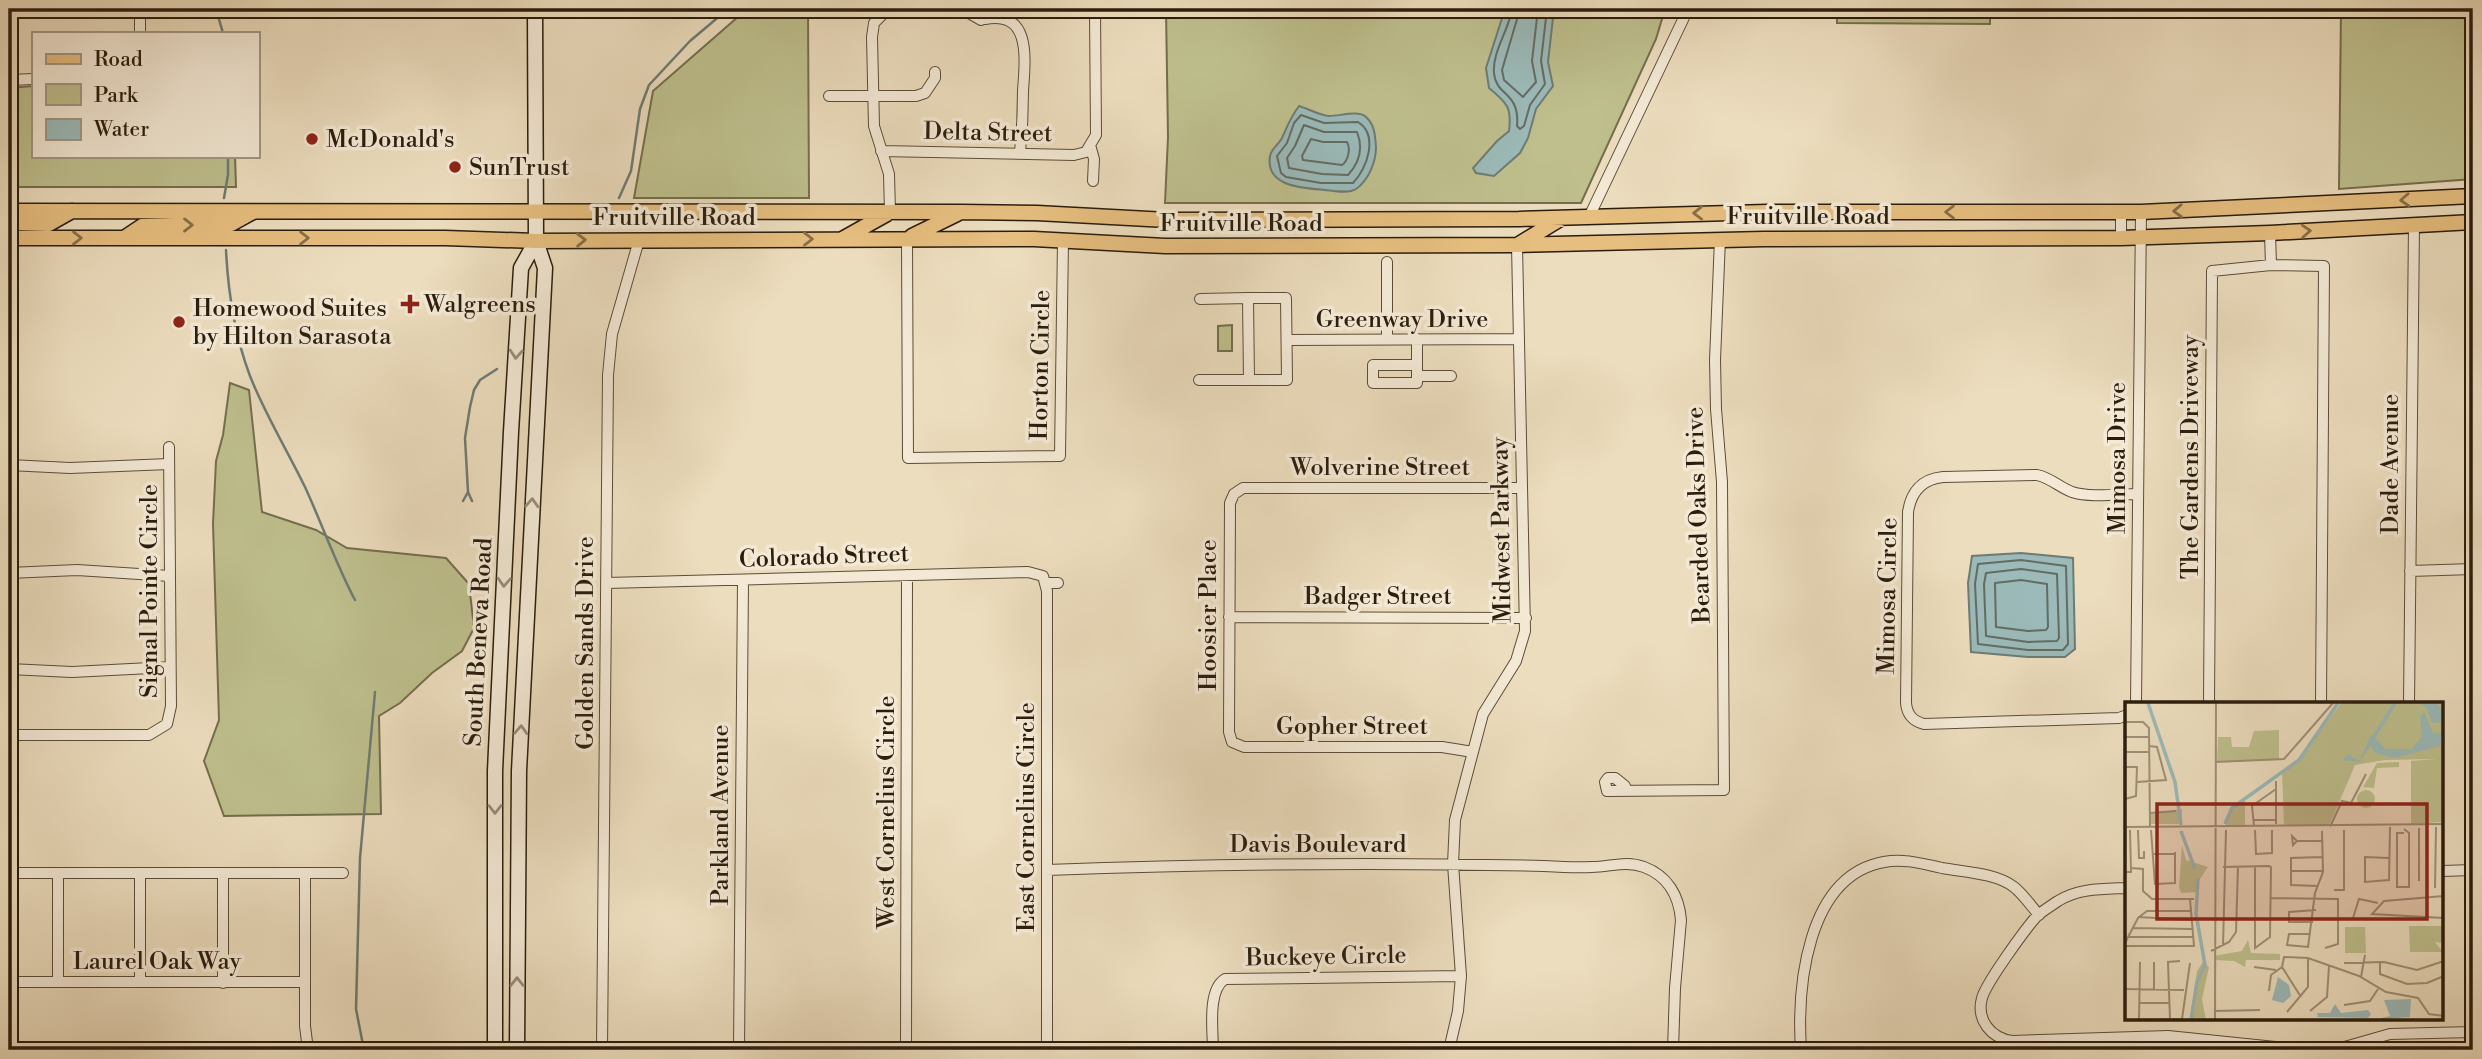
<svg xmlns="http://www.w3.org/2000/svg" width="2482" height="1059" font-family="'Libre Bodoni',serif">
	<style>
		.green { fill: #bebf8d; stroke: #746e4d; stroke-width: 2 }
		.water { fill: #9bbab9; stroke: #6e7b74; stroke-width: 2 }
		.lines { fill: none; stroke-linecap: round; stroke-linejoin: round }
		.shore { stroke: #636c63; stroke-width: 2 }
		.stream { stroke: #6e7b74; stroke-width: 2.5 }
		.minor-casing { stroke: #5b4d39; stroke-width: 12 }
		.secondary-casing { stroke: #2b1d0d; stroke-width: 17 }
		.primary-casing { stroke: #2b1d0d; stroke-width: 17 }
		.minor { stroke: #f3e9d5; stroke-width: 10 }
		.secondary { stroke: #f3e9d5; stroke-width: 14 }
		.primary { stroke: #e6be7f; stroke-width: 14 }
		.oneway { stroke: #886e46 }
		.oneway2 { stroke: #998d7b }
		.poi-dot { fill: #8f2418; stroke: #f3e9d5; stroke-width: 2.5 }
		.labels { text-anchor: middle; stroke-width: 7; stroke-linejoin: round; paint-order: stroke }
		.street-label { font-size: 24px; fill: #2b1d0d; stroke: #f3e9d5 }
		.poi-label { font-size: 24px; fill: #2b1d0d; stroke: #f3e9d5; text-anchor: start }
		.inset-river { fill: none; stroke: #9bbab9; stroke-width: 3.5 }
		.inset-road { fill: none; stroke: #9f9077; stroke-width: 2 }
		.view { fill: #8f2418; fill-opacity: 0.15; stroke: #8f2418; stroke-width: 3.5 }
		.inset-edge { fill: none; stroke: #2b1d0d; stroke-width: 3.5 }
	</style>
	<rect width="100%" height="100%" fill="#ecddbe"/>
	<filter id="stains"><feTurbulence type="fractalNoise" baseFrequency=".00286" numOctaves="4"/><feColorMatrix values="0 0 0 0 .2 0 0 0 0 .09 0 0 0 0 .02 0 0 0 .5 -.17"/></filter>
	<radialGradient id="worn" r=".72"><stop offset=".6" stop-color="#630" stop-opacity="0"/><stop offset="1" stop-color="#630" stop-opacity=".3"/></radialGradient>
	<path class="green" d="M747,9H808L809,198H634L653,91Z
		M1166,9H1665L1656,39L1581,203H1165L1168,137Z
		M1837,9H1990V24L1837,23Z
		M2341,9H2473V179L2339,189Z
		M33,86V156H235L236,187H9V88Z
		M1232,325V351H1218V326Z
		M230,383L249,390L262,512L316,530L347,548L446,558L469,584L474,628L462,651L432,673L400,703L379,716L381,814L224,816L204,761L219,720L213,524L216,461L223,435Z"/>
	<path class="water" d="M1505,9H1554L1548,62L1553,86L1536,109L1528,138L1520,153L1494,176L1476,173L1473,168L1497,141L1509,131C1512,107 1507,103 1489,88L1486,68Z
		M1299,106C1309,109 1319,115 1329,116C1340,116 1358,110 1366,117C1375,125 1375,136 1376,147C1376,161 1369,180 1356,189C1349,194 1334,191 1325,190C1303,188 1265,187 1270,156C1271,149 1279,144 1282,138C1288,125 1290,118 1299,106Z
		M2021,553L2073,558L2075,649L2065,657H2028L1971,652L1968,583L1972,556Z"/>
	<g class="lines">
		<path class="shore" d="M1512,9C1509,30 1492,52 1494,73C1496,97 1520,91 1517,126L1520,129L1524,126L1530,105L1545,84L1541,61L1547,9
			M1520,9L1502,70L1504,80L1523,97L1536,82L1532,61L1538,9
			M1301,115L1324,123L1358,122C1379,135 1367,169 1353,183H1321L1286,177L1281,173L1277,156L1287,143L1294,123Z
			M1304,125L1324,132H1357C1363,147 1360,162 1348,175L1322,174L1289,168L1287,158L1295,146Z
			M1311,139L1323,142H1347C1351,149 1348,161 1342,165L1303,160L1302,156Z
			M2021,560L2066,566L2068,644L2063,650H2028L1978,644L1975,584L1978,564Z
			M2021,569L2057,574L2059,638L2057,641L2028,642L1986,636L1984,584L1986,573Z
			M2021,580L2047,584L2048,627L2046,630L2028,631L1996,627L1995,583Z"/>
		<path class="stream" d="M216,9L223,33
			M224,198L228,175V156
			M619,198L631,171L640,109L649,85L690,41L728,9
			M226,250C228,292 235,336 250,376C265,414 287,450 305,487C322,524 336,564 355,600
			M463,501L468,492
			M472,501L468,492L465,438L470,407L474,390L480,380L497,369
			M364,1050L356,1009L360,858L375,692"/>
		<g class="minor-casing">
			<path id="minor" d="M888,9L874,23L872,37L874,126L889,174L890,212
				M962,9L981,20L997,9
				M140,12L202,13
				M985,19C1032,10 1025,60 1023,91C1023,111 1022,132 1020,153
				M140,33V9
				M9,80L33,79
				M829,96H916L925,93L935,78V72
				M881,151L1074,155L1086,152L1090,145
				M1093,181L1094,159L1090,145L1096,135L1095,9
				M2121,212V238
				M1589,217L1688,9
				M2270,233L2271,265
				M907,239L908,458L1060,456L1063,240
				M1387,262V339
				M1248,298H1286L1287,380H1249Z
				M1200,299L1248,298
				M1417,339V383H1373V365H1417
				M1287,340L1518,339
				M1417,376H1451
				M1199,380H1249
				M9,465L70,468L169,464
				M2410,571L2473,569
				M9,573L77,570L170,576
				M606,583L1028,572L1043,576L1047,591V1050
				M1046,583H1058
				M1229,617L1526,618
				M9,669L72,672L170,667
				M2136,704L2141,212
				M2209,704L2212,271L2271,265L2324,266L2321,704
				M2409,704L2414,225
				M2127,715L2119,718L1924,724C1913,721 1907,715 1906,703L1908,512C1911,492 1922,479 1943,477L2037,475C2051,478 2059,487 2072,492C2091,498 2118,494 2138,494
				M9,735H149L167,724L171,706L169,447
				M1473,752L1442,747H1244L1232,742L1229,732L1230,503L1234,494L1243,488H1522
				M1625,791V786L1615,778H1608L1605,782L1607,791L1724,790L1722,482L1716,409L1715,360L1720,239
				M1047,870C1213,864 1378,862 1544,866C1560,867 1576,868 1592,867C1610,867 1626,860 1644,867C1668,876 1679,896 1681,920L1675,988L1673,1050
				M2442,871L2473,870
				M9,873H343
				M140,873V982
				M223,873V983
				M305,873V1026L308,1050
				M2127,888C2103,889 2079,888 2058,901C2051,906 2042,911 2036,917C2024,931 1986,983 1982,998C1976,1020 1991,1038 2012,1041L2168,1036L2304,1050
				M9,982H305
				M58,982V873
				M602,1050L608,375L612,334L639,240
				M739,1050L743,580
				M906,1050L907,575
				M1213,1050C1213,1031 1207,990 1225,979L1461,976
				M1449,1050L1458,1011L1461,976L1453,864L1455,820L1483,714L1516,661L1525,631L1517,245
				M1801,1050C1797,988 1806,876 1884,862C1904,858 1923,864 1942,868C1964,872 1996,873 2014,887C2023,894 2031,906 2039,915
				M2334,1050L2390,1034L2473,1032"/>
		</g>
		<g class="secondary-casing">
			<path id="secondary" d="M495,1050V771L511,432L521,268L536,241
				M517,1050L519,771L545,268L536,241L535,9"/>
		</g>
		<g class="primary-casing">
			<path id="primary" d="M9,211L961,212L1037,213L1167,220L1519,219L1767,212H2141L2473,196
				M9,223L49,224L72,211
				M912,236L957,214
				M9,238H445L536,241L1034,239L1165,246L1517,245L1764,239L2121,238L2270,233L2473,222
				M124,238L142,226L231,224L253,212
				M844,238L887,214
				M1519,244L1562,218"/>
		</g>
		<use href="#minor" class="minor"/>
		<use href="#secondary" class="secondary"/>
		<use href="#primary" class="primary"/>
	</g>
	<defs><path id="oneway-chevron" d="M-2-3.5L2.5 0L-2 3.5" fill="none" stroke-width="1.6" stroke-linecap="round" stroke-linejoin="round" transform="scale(1.75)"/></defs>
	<g class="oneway">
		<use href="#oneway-chevron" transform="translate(2405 200) rotate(177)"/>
		<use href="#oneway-chevron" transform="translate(2178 211) rotate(178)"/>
		<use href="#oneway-chevron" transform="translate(1950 212) rotate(180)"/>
		<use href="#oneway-chevron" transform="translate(1698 213) rotate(179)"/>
		<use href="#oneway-chevron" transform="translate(188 225)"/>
		<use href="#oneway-chevron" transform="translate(2306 231) rotate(-3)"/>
		<use href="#oneway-chevron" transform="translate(77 238)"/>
		<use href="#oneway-chevron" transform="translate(304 238)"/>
		<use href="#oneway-chevron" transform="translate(808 239)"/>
		<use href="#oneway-chevron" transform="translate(581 240) rotate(-1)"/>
	</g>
	<g class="oneway2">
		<use href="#oneway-chevron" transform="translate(516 354) rotate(94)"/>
		<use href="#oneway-chevron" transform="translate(532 503) rotate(-87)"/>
		<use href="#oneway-chevron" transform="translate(504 582) rotate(93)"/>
		<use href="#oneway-chevron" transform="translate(521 730) rotate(-87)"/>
		<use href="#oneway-chevron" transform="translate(495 809) rotate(90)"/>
		<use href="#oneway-chevron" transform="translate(517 982) rotate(-90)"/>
	</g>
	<g class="poi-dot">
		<circle cx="312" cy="139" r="7"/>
		<circle cx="455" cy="167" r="7"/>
		<path d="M406.5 293.5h7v7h7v7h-7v7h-7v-7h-7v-7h7z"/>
		<circle cx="179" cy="322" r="7"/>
	</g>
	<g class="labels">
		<g class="street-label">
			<text transform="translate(988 132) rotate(1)" y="8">Delta Street</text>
			<text x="1808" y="224">Fruitville Road</text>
			<text x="674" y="225">Fruitville Road</text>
			<text x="1241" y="231">Fruitville Road</text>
			<text x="1402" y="327">Greenway Drive</text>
			<text transform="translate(1040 365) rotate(-89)" y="8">Horton Circle</text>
			<text transform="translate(2190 457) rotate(-90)" y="8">The Gardens Driveway</text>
			<text transform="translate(2117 458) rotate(-90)" y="8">Mimosa Drive</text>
			<text transform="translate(2390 464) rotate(-90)" y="8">Dade Avenue</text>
			<text x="1380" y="475">Wolverine Street</text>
			<text transform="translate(1698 515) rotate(-92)" y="8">Bearded Oaks Drive</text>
			<text transform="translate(1501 530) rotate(-91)" y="8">Midwest Parkway</text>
			<text transform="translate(824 556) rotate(-2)" y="8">Colorado Street</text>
			<text transform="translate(149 591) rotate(-90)" y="8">Signal Pointe Circle</text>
			<text x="1378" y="604">Badger Street</text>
			<text transform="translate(1887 596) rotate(-89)" y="8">Mimosa Circle</text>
			<text transform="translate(1208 615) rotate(-90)" y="8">Hoosier Place</text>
			<text transform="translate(478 642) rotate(-87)" y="8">South Beneva Road</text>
			<text transform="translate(585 643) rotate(-90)" y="8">Golden Sands Drive</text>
			<text x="1352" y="734">Gopher Street</text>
			<text transform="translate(886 812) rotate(-90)" y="8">West Cornelius Circle</text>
			<text transform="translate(720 815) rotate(-90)" y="8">Parkland Avenue</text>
			<text transform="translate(1026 817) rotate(-90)" y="8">East Cornelius Circle</text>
			<text x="1318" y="852">Davis Boulevard</text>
			<text transform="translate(1326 956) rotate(-1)" y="8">Buckeye Circle</text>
			<text x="157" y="969">Laurel Oak Way</text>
		</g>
		<g class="poi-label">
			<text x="326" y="147">McDonald's</text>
			<text x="469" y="175">SunTrust</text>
			<text x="424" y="312">Walgreens</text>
			<text x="193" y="316">Homewood Suites<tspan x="193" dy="28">by Hilton Sarasota</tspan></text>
		</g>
	</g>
	<g transform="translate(2125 702)">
		<rect width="318" height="318" fill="#ecddbe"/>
		<path d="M216,1H318V120L286,122V59L311,57L260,58L230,63L204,124H159L157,70L174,58ZM154,28V58L92,60L93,35H106L107,45H124L129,29ZM274,60V65L252,66L249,86L238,85L252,61ZM232 97a9 9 0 1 1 18 0a9 9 0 1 1-18 0ZM120,97V123H101L103,112ZM57,107V122H25L26,112ZM57,143L61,158L83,165L73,180V190L56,191L54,185ZM284,224H318V241L310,240L318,250H285ZM220,225H240L241,251H220ZM123,238L126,251L155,252V258H121L120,265L109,259L90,258L89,254L117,249ZM78,260L84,265L77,297L81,318H65L72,269Z" fill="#bebf8d"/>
		<path d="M293,1H311L318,7V20L307,21L301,5ZM299,10L308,31L314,32L318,26L315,44L270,56L250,51L246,43L235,60L217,58L225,51L227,56L235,58L246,32L261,47H287L297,34L295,14ZM153,275L164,283L166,294L158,301L147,298ZM286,297L285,315L247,318L265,314L259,298ZM210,302L216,311L243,308L246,312L243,316L193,315L192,311H205Z" fill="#9bbab9"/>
		<path class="inset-river" d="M23,1L50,80L56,123M249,35L270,1M100,122L107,106L174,58L213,1M56,129L70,167M66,318L72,280L80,263L71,212L73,177"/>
		<path class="inset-road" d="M0,20H18L24,26L25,125M0,35H25M0,50H24M90,60L159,57L208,1M0,65H12L11,94L0,97M12,80L41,78L32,45L25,44M25,111L51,109M128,118H150M151,122V79M129,124L127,104L151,87M0,125L319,122M205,125L217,99L226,101L241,72M279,127L284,131V185H272V131H279M13,128L14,156H19V149M26,128L30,182L50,181V150M130,128L131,152L147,151V128M172,139L167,134L168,143L172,139H197M28,152H50M264,156L240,155V180L264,178L265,125M98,165L144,164L146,165L145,235L130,246V164M6,166L18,167V189L27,197H69M165,169H198M0,170H6L5,128M294,179V126M192,184L166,183V156L197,155M310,186L311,125M209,188H219V128M319,194L259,199L247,212L319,216M146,196L213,197V242L200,246M13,215L66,218M228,216L234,197L253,201M188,220H164V210L191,208M8,226L67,227M184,232H164L162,243L183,245L190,191L198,170L197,129M3,235H69M0,241L13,216L22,209H65M0,244H69L65,197M98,244L101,128M86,249L104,240L111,230L113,165M255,260V272L282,282L302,281L319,274M219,261L259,260L292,268L319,259M129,265L151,268M157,265L159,255L183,256L234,274L261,290L293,296L304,312L319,314M157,265L176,295M236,275L240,253M0,287L59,288M29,288V260M144,289L146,273L157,265M14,301H45M219,303L245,299L253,287M89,309L135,308M185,309L202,295L204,264M162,310L183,285V256M45,317L43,260L55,259M14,318L57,317L65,261M14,318L15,260M90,318L91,1"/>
		<path class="view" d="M32,102H302V217H32Z"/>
		<rect width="318" height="318" class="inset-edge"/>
	</g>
	<rect width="2482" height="1059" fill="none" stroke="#ecddbe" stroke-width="35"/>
	<rect x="10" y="10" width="2461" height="1038" fill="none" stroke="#2b1d0d" stroke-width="3.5"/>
	<rect x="18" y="18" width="2447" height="1024" fill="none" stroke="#2b1d0d" stroke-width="2"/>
	<rect x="32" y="32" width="228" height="126" fill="#f3e9d5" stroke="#a39785" stroke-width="2"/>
	<rect x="46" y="54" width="35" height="10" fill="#e6be7f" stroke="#a39785" stroke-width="2"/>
	<text x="94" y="66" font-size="21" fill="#2b1d0d">Road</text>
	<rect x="46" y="84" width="35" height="21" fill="#bebf8d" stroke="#a39785" stroke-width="2"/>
	<text x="94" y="102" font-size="21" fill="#2b1d0d">Park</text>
	<rect x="46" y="119" width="35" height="21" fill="#9bbab9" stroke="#a39785" stroke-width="2"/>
	<text x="94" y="136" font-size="21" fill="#2b1d0d">Water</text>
	<rect width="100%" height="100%" filter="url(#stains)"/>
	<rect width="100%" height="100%" fill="url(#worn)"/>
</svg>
